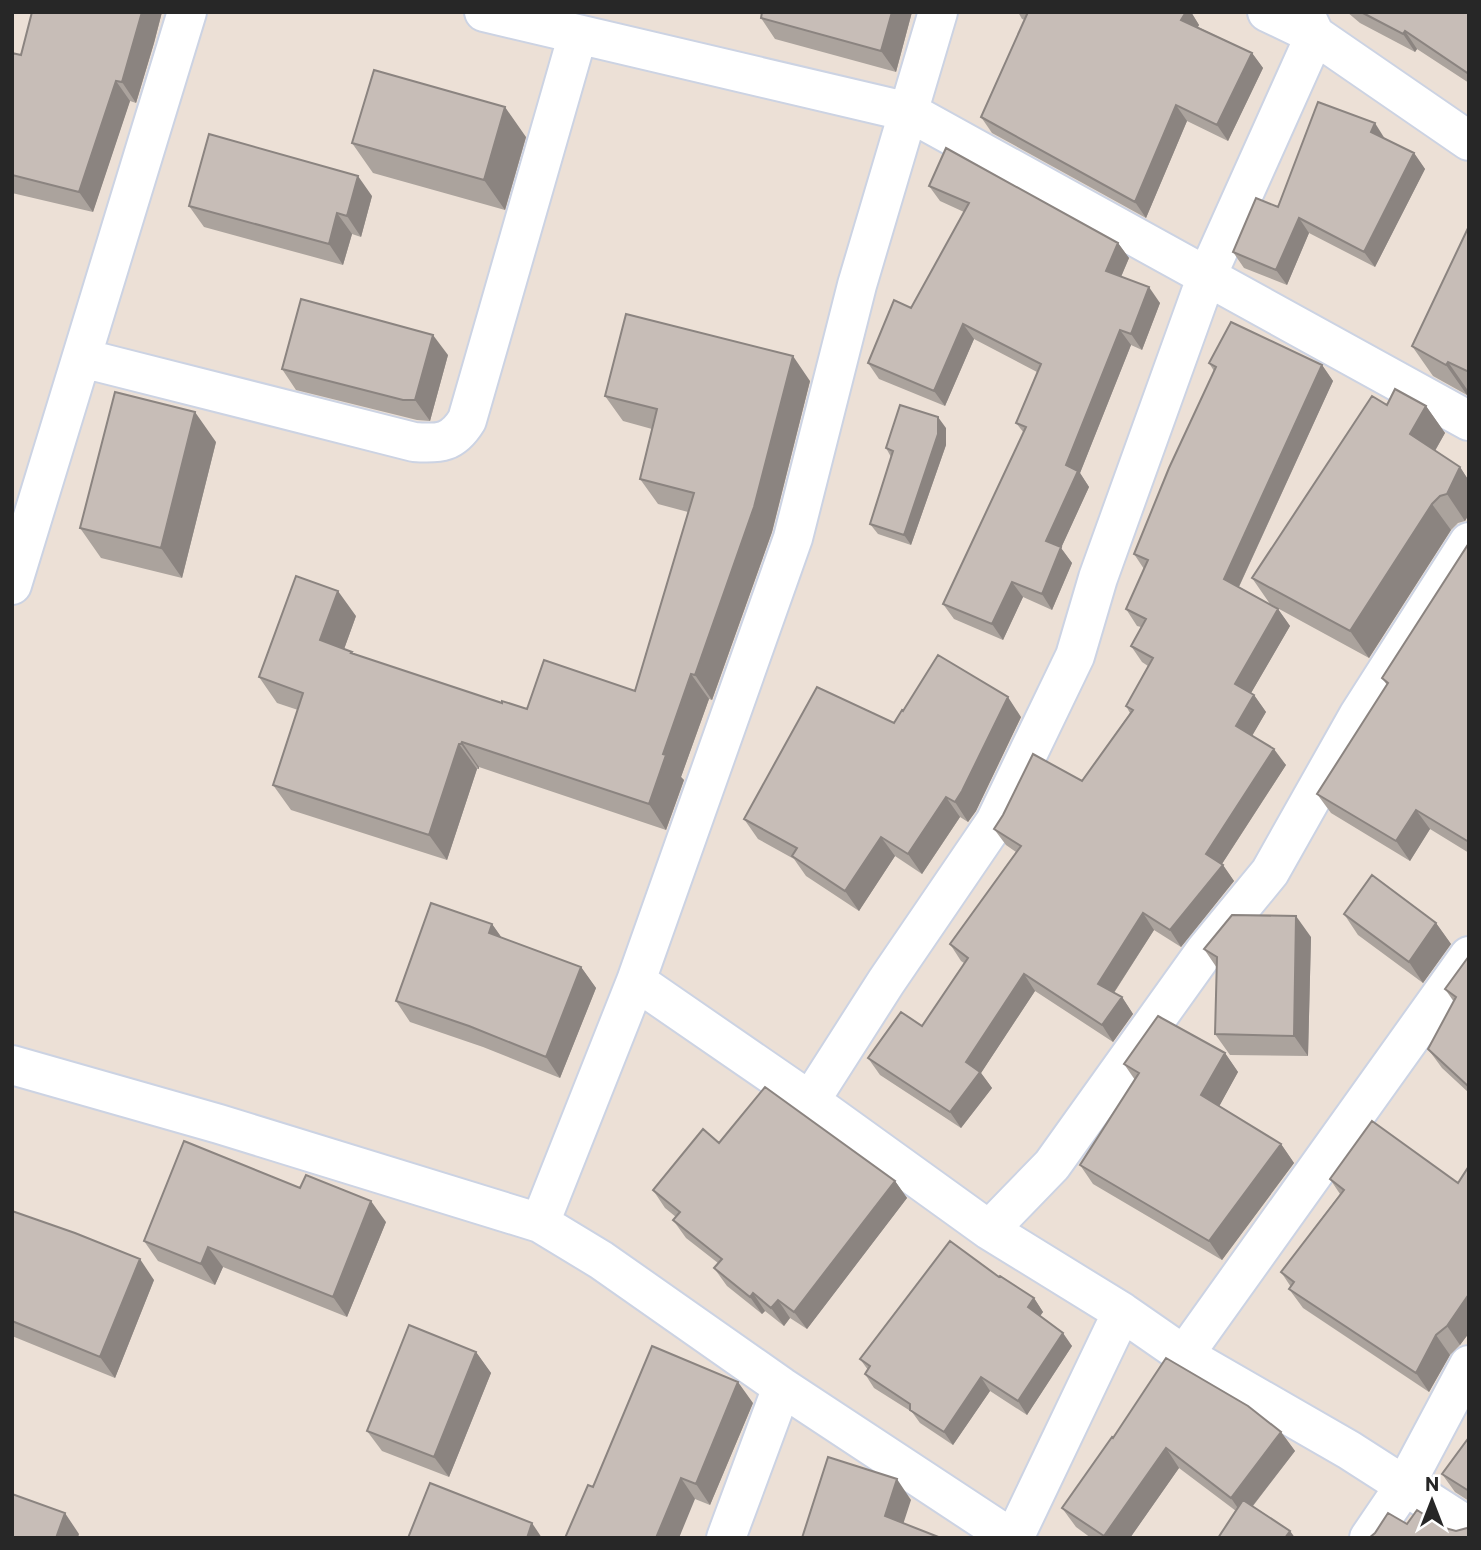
<svg xmlns="http://www.w3.org/2000/svg" width="1481" height="1550" font-family="Commissioner,sans-serif">
	<style>
		.lines { fill: none; stroke-linecap: round; stroke-linejoin: round }
		.minor-casing { stroke: #ccd3e3; stroke-width: 42 }
		.minor { stroke: #fff; stroke-width: 38 }
		.wall { fill: #aba39d }
		.shaded-wall { fill: #8b8480 }
		.building { fill: #c7bdb7; stroke: #8b8480; stroke-width: 2 }
	</style>
	<rect width="100%" height="100%" fill="#ece0d6"/>
	<g class="lines">
		<g class="minor-casing">
			<path id="minor" d="M484,12L909,112L1469,421
				M1267,12L1315,35L1469,141
				M82,358L414,442C440,444 453,443 467,420L578,34
				M12,585L187,12
				M636,981L810,1101L989,1230L1122,1312L1184,1355L1349,1450L1469,1527
				M12,1065L219,1124L540,1223L601,1260L782,1387L1011,1538
				M810,1101L886,982L995,822L1075,656L1098,578L1206,278L1315,35L1304,12
				M540,1223L636,981L793,538L857,285L938,12
				M989,1230L1052,1165L1205,951L1270,872L1358,716L1469,542
				M1184,1355L1469,956
				M726,1538L782,1387
				M1014,1538L1122,1312
				M1369,1538L1405,1485L1469,1365"/>
		</g>
		<use href="#minor" class="minor"/>
	</g>
	<path class="wall" d="M32,12H162L154,43L136,103L130,101L93,212L12,193V53L21,55Z
		M912,12L896,72L775,39L761,18Z
		M1018,12H1191L1199,25L1198,27L1252,53L1263,68L1228,141L1187,121L1146,218L992,133L981,117L1025,20L1022,19Z
		M1347,12H1469V83L1417,49L1415,52L1360,23Z
		M526,137L505,210L373,173L352,143Z
		M1385,139L1414,153L1425,169L1375,267L1309,233L1287,285L1244,268L1233,252L1278,207Z
		M929,186L1118,243L1129,258L1121,277L1160,303L1142,350L1131,345L1080,473L1089,487L1061,548L1072,563L1052,610L1023,597L1003,640L954,619L943,604L1024,433L1016,423L1037,372L974,339L945,406L879,379L868,363L911,308L964,212L940,201Z
		M372,196L361,237L352,234L343,265L204,227L189,206Z
		M1469,226V392L1467,395L1433,376L1412,346Z
		M448,355L430,421L417,420L296,390L282,369Z
		M1209,363L1322,365L1333,381L1239,587L1278,609L1290,626L1251,693L1254,695L1266,712L1252,735L1286,765L1222,864L1234,881L1181,947L1154,930L1114,993L1122,997L1133,1014L1113,1042L1035,991L981,1073L992,1088L961,1128L880,1075L868,1058L922,1026L964,963L961,961L950,944L1016,852L1006,845L994,829L1082,781L1130,713L1126,706L1148,666L1142,662L1131,646L1141,627L1137,626L1126,609L1144,569L1134,554L1214,371Z
		M810,381L772,532L712,700L709,699L681,777L684,780L666,830L479,767V769H477L447,860L291,810L273,785L298,710L277,703L259,677L356,616L344,649L353,654L502,703L527,709L635,691L688,512L658,504L640,479L652,429L623,421L605,396Z
		M1387,405L1426,406L1445,433L1435,451L1460,467L1469,481V514L1465,521L1458,523L1451,530L1369,658L1270,604L1252,578Z
		M946,428V445L911,545L878,534L870,524L891,457L886,448Z
		M216,442L182,578L101,558L80,528Z
		M1469,543V853L1430,829L1410,861L1331,813L1317,794L1387,685L1382,678Z
		M903,711L1021,717L976,811L968,822L960,817L922,874L895,856L859,911L806,876L794,859L758,839L744,819L894,723Z
		M1344,914L1436,923L1451,944L1423,983L1358,935Z
		M492,924L502,938L581,967L596,988L560,1078L483,1047L410,1022L396,1001Z
		M1311,937L1308,1056L1230,1055L1215,1034L1217,968L1204,949Z
		M1469,956V1093L1442,1068L1428,1049L1454,1002L1445,989Z
		M1225,1053L1238,1072L1219,1106L1281,1144L1294,1163L1222,1260L1093,1184L1080,1165L1135,1080L1124,1064Z
		M719,1143L895,1181L907,1198L807,1329L790,1318L784,1326L765,1311L762,1314L727,1286L714,1268L718,1263L686,1238L673,1220L676,1217L665,1208L653,1190Z
		M1469,1166V1333L1460,1345L1450,1355L1429,1392L1303,1308L1289,1289L1291,1287L1281,1272L1340,1194L1330,1179L1458,1183Z
		M12,1211L154,1280L115,1378L12,1336Z
		M386,1222L347,1317L223,1267L215,1285L158,1261L144,1241Z
		M999,1277L1034,1298L1043,1312L1040,1316L1072,1346L1027,1415L990,1391L953,1445L920,1423L912,1412L874,1388L865,1374L868,1370L860,1359Z
		M476,1352L491,1373L449,1477L382,1451L367,1431Z
		M753,1403L710,1505L695,1499L593,1487Z
		M1281,1432L1295,1451L1253,1506L1290,1531L1295,1538H1218L1236,1511L1179,1468L1130,1538H1091L1076,1527L1062,1508L1113,1438Z
		M1469,1442V1501L1455,1492L1442,1474Z"/>
	<path class="shaded-wall" d="M142,12H162L154,43L136,103L122,82Z
		M892,12H912L896,72L881,51Z
		M1186,12H1191L1199,25L1192,36L1181,20Z
		M1405,31L1417,49L1415,52L1403,34Z
		M1252,53L1263,68L1228,141L1217,125Z
		M116,81L130,101L93,212L79,192Z
		M1176,105L1187,121L1146,218L1135,202Z
		M505,107L526,137L505,210L484,180Z
		M1375,123L1385,139L1371,132Z
		M1414,153L1425,169L1375,267L1364,252Z
		M358,176L372,196L361,237L347,216Z
		M337,213L352,234L343,265L329,244Z
		M1299,218L1309,233L1287,285L1276,270Z
		M1118,243L1129,258L1117,286L1106,271Z
		M1149,287L1160,303L1142,350L1131,334Z
		M963,324L974,339L945,406L934,391Z
		M1120,330L1131,345L1080,473L1089,487L1061,548L1072,563L1052,610L1042,594L1046,541L1066,465Z
		M433,335L448,355L430,421L415,400Z
		M793,356L810,381L772,532L712,700L695,675Z
		M1448,362L1469,392L1467,395L1446,365Z
		M1322,365L1333,381L1235,595L1224,579Z
		M1426,406L1445,433L1429,461L1410,434Z
		M195,412L216,442L182,578L161,548Z
		M938,417L946,428V445L911,545L904,535Z
		M1460,467L1469,481V514L1465,521L1447,494Z
		M1432,504L1451,530L1369,658L1350,631Z
		M1012,582L1023,597L1003,640L992,624Z
		M338,591L356,616L338,666L320,640Z
		M1278,609L1290,626L1247,700L1235,684Z
		M691,674L709,699L681,777L684,780L666,830L649,804L663,754Z
		M1254,695L1266,712L1248,743L1236,726Z
		M1008,697L1021,717L976,811L968,822L955,802Z
		M462,742L479,767V769L461,744Z
		M459,744L477,769L447,860L429,835Z
		M1274,749L1286,765L1218,870L1206,854Z
		M946,797L960,817L922,874L908,854Z
		M1416,810L1430,829L1410,861L1396,841Z
		M881,837L895,856L859,911L845,891Z
		M1223,865L1234,881L1181,947L1170,930Z
		M1143,913L1154,930L1109,1000L1098,984Z
		M1296,916L1311,937L1308,1056L1294,1036Z
		M1436,923L1451,944L1423,983L1409,962Z
		M492,924L506,944L489,933Z
		M581,967L596,988L560,1078L546,1057Z
		M1024,974L1035,991L981,1073L992,1088L961,1128L950,1112L966,1062Z
		M1122,997L1133,1014L1113,1042L1102,1025Z
		M1225,1053L1238,1072L1215,1114L1201,1095Z
		M1281,1144L1294,1163L1222,1260L1209,1241Z
		M895,1181L907,1198L807,1329L794,1312Z
		M371,1201L386,1222L347,1317L333,1297Z
		M208,1247L223,1267L215,1285L201,1264Z
		M140,1259L154,1280L115,1378L100,1357Z
		M753,1293L765,1311L762,1314L750,1297Z
		M1469,1294V1333L1460,1345L1447,1326Z
		M1034,1298L1043,1312L1037,1320L1028,1307Z
		M778,1300L790,1318L784,1326L771,1308Z
		M1063,1333L1072,1346L1027,1415L1018,1401Z
		M1436,1335L1450,1355L1429,1392L1416,1373Z
		M476,1352L491,1373L449,1477L434,1457Z
		M981,1377L990,1391L953,1445L944,1432Z
		M738,1382L753,1403L710,1505L696,1484Z
		M1281,1432L1295,1451L1244,1517L1231,1498Z
		M1166,1448L1179,1468L1130,1538H1105L1104,1536Z
		M681,1478L695,1499L679,1538H656Z
		M897,1479L911,1500L899,1537L885,1516Z
		M65,1513L79,1534L78,1538H56Z
		M532,1523L542,1538H527Z
		M1290,1531L1295,1538H1285Z"/>
	<path class="building" d="M32,12H142L122,82L116,81L79,192L12,175V53L21,55Z
		M762,12H892L881,51L761,18Z
		M1028,12H1186L1181,20L1252,53L1217,125L1176,105L1135,202L981,117Z
		M1361,12H1469V74L1405,31L1403,34Z
		M374,70L505,107L484,180L352,143Z
		M1318,102L1375,123L1371,132L1414,153L1364,252L1299,218L1276,270L1233,252L1256,198L1278,207Z
		M209,134L358,176L347,216L337,213L329,244L189,206Z
		M946,148L1118,243L1106,271L1149,287L1131,334L1120,330L1066,465L1078,471L1046,541L1061,547L1042,594L1012,582L992,624L943,604L1026,427L1016,423L1041,364L963,324L934,391L868,363L894,300L911,308L969,203L929,186Z
		M1469,226V372L1448,362L1446,365L1412,346Z
		M301,299L433,335L415,400H403L282,369Z
		M626,314L793,356L754,507L695,675L691,674L663,754L666,755L649,804L462,742L461,744H459L429,835L273,785L303,693L259,677L296,576L338,591L320,640L352,652L351,653L502,703V701L527,709L544,660L635,691L694,493L640,479L657,409L605,396Z
		M1231,322L1322,365L1224,579L1278,609L1235,684L1254,695L1236,726L1274,749L1206,854L1223,865L1170,930L1143,913L1098,984L1122,997L1102,1025L1024,974L966,1062L980,1072L950,1112L868,1058L901,1012L922,1026L968,958L950,944L1021,846L994,829L1003,815L1033,754L1082,781L1133,710L1126,706L1153,658L1131,646L1146,619L1126,609L1148,560L1134,554L1169,468L1216,367L1209,363Z
		M1395,389L1426,406L1410,434L1460,467L1447,494L1440,496L1432,504L1350,631L1252,578L1372,396L1387,405Z
		M115,392L195,412L161,548L80,528Z
		M900,405L938,417V434L904,535L870,524L893,451L886,448Z
		M1469,543V842L1416,810L1396,841L1317,794L1388,683L1382,678Z
		M938,655L1008,697L962,791L955,802L946,797L908,854L881,837L845,891L792,856L797,848L744,819L817,687L894,723L902,710L903,711Z
		M1372,875L1436,923L1409,962L1344,914Z
		M431,903L492,924L489,933L581,967L546,1057L469,1026L396,1001Z
		M1232,915L1296,916L1294,1036L1215,1034L1217,957L1204,949Z
		M1469,956V1087L1428,1049L1456,997L1445,989Z
		M1158,1016L1225,1053L1201,1095L1281,1144L1209,1241L1080,1165L1139,1073L1124,1064Z
		M765,1087L895,1181L794,1312L778,1300L771,1308L753,1293L750,1297L714,1268L722,1259L673,1220L680,1212L653,1190L703,1129L719,1143Z
		M1372,1121L1458,1183L1469,1166V1294L1447,1326L1436,1335L1416,1373L1289,1289L1294,1282L1281,1272L1344,1190L1330,1179Z
		M184,1141L300,1188L306,1175L371,1201L333,1297L208,1247L201,1264L144,1241Z
		M12,1211L75,1233L140,1259L100,1357L12,1321Z
		M950,1241L999,1277L1000,1276L1034,1298L1028,1307L1063,1333L1018,1401L981,1377L944,1432L910,1410V1404L865,1374L870,1366L860,1359Z
		M409,1325L476,1352L434,1457L367,1431Z
		M652,1346L738,1382L696,1484L681,1478L656,1538H565L588,1485L593,1487Z
		M1166,1358L1248,1406L1281,1432L1231,1498L1166,1448L1104,1536L1062,1508L1112,1437L1113,1438Z
		M1467,1440L1469,1442V1491L1442,1474Z
		M828,1457L897,1479L885,1516L941,1538H802Z
		M430,1483L532,1523L527,1538H408Z
		M12,1494L65,1513L56,1538H12Z
		M1243,1500L1290,1531L1285,1538H1218Z
		M1417,1510L1445,1528L1456,1531L1467,1528L1469,1527V1538H1369L1375,1533L1388,1513L1407,1524Z"/>
	<rect width="1481" height="1550" fill="none" stroke="#272727" stroke-width="28"/>
	<g transform="translate(1432 1501)" stroke="#ffffff" stroke-width="5" paint-order="stroke">
	<path d="M0-5L12 26L0 18L-12 26Z" fill="#272727"/>
	<text y="-10" font-size="19" font-weight="bold" text-anchor="middle" fill="#272727">N</text>
	</g>
</svg>
